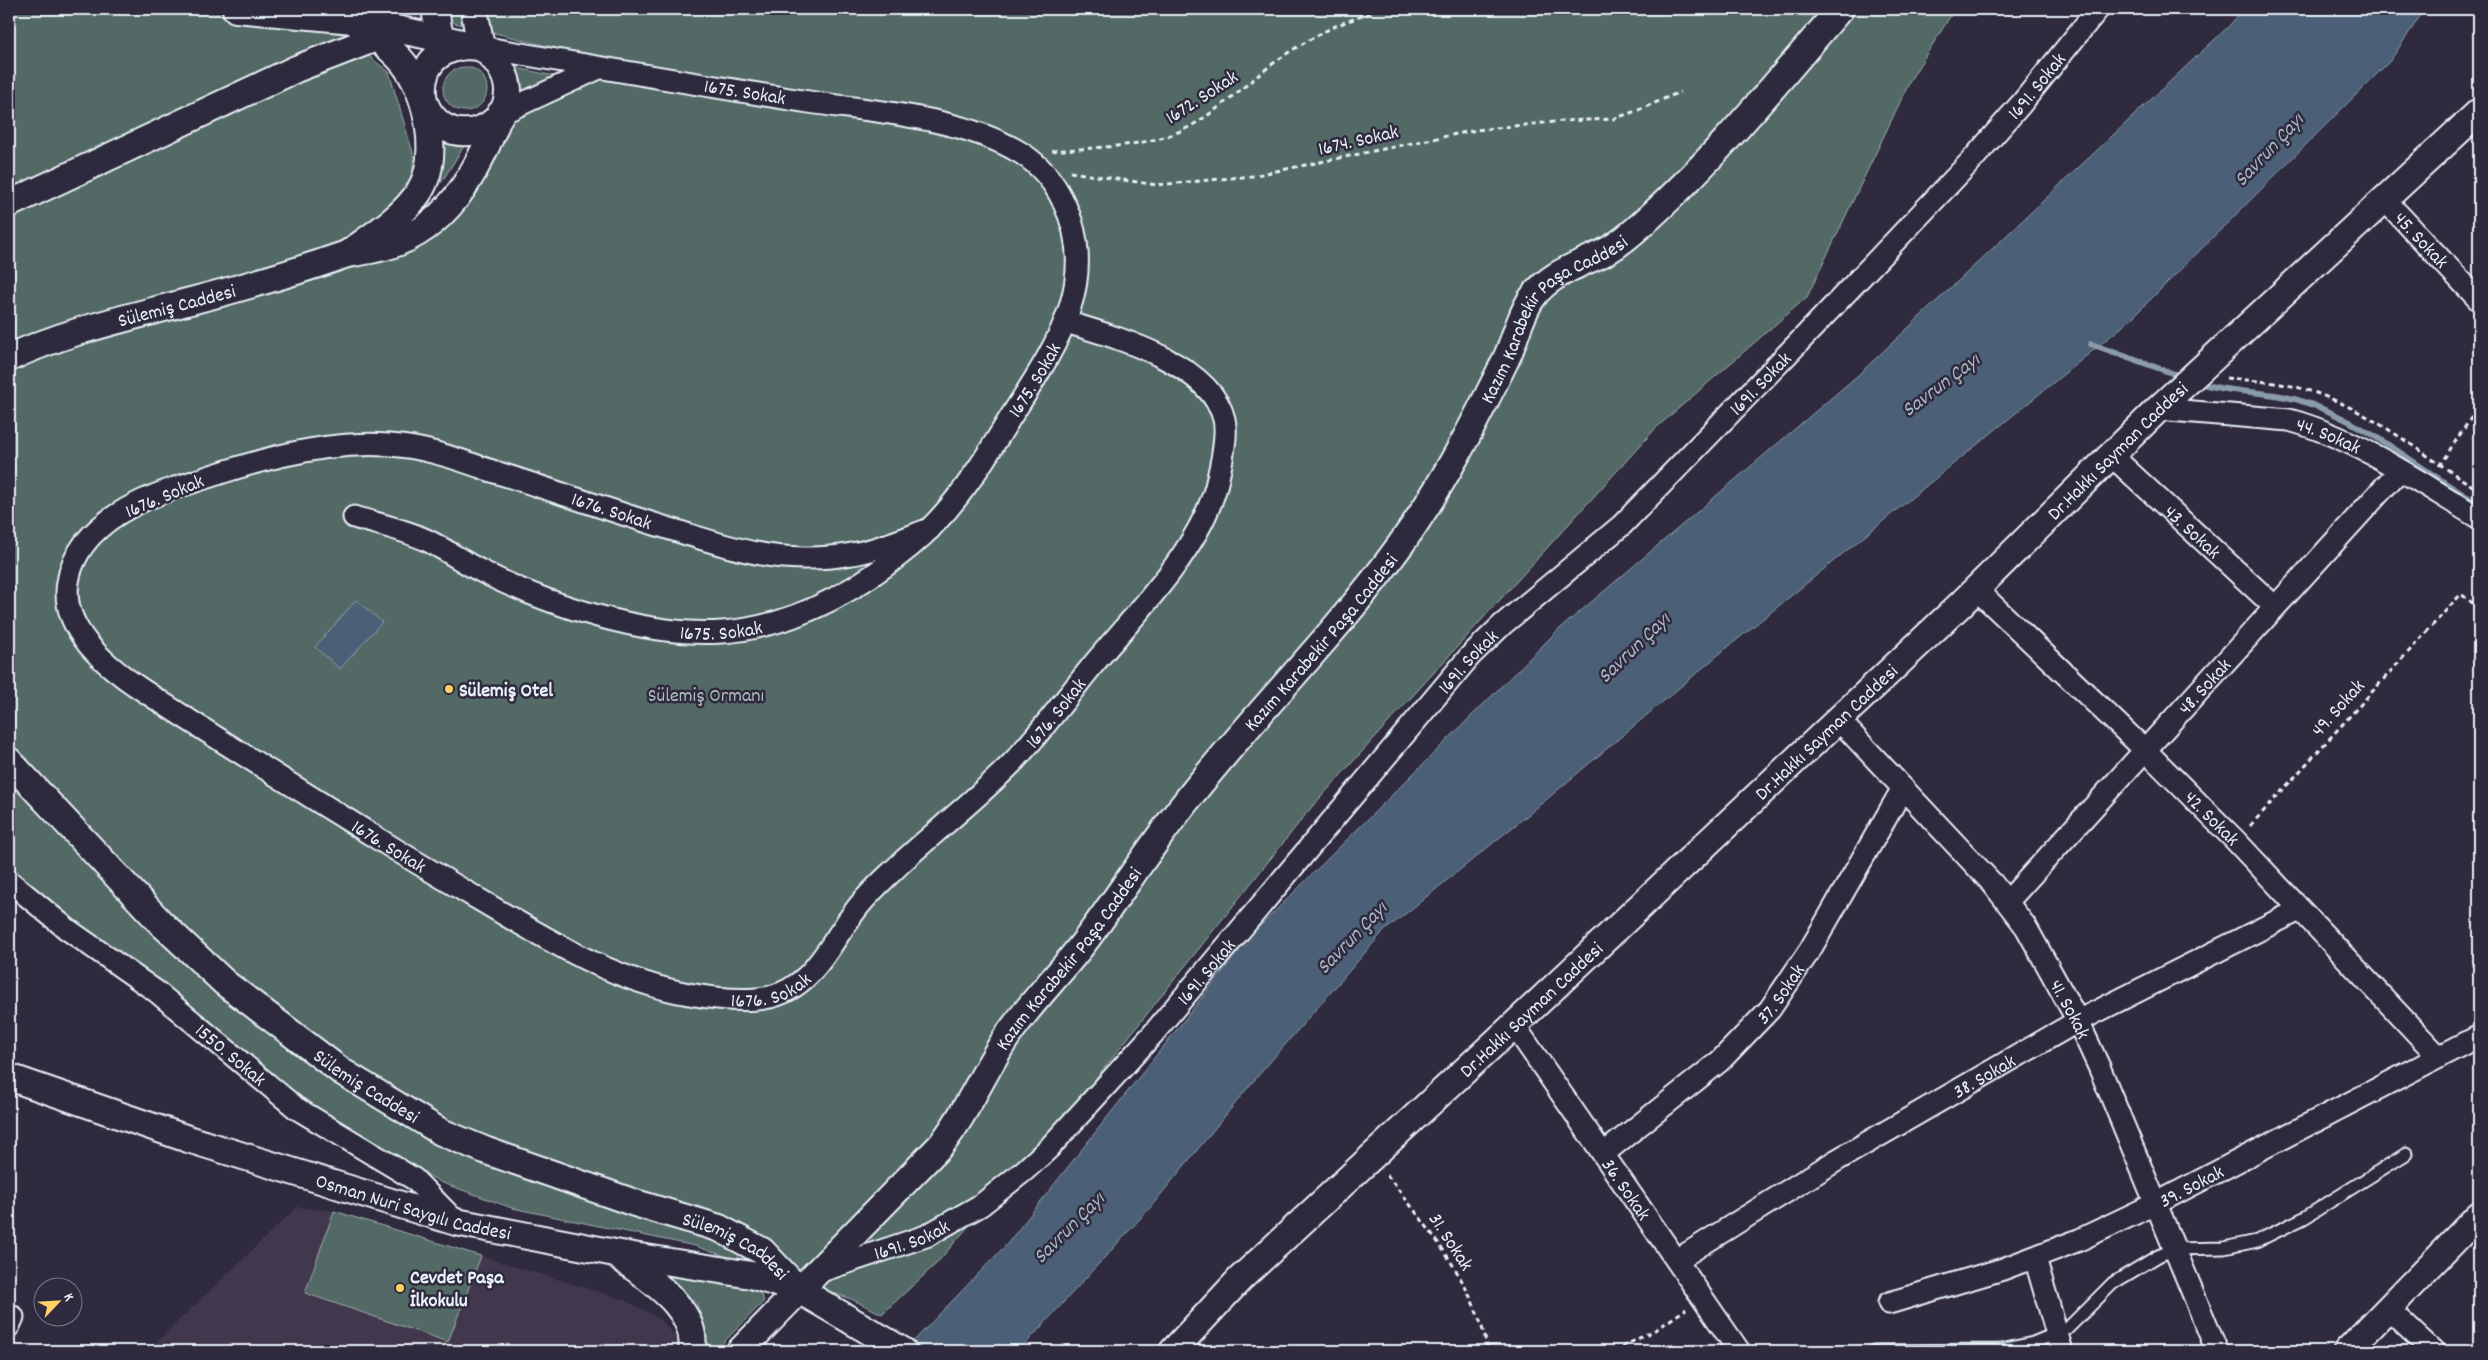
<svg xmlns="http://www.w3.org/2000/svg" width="2488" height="1360" font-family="Dekko,sans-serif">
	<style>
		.built { fill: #42384d }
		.green { fill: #536965; stroke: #9eadae }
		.water { fill: #4c6177; stroke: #8a9bab }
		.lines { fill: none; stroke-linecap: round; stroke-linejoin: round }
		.stream { stroke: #8a9bab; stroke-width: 6 }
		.service-casing { stroke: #e8f1f8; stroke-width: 15 }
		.minor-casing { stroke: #e8f1f8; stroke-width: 25 }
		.tertiary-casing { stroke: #e8f1f8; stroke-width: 30 }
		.path { stroke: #e8f1f8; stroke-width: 3; stroke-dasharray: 5 4; stroke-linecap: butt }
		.service { stroke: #2f2a3d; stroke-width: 11 }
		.minor { stroke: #2f2a3d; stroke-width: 21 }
		.tertiary { stroke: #2f2a3d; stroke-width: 26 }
		.poi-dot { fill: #ffd166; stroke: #2f2a3d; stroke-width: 2 }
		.labels { text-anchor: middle; stroke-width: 5; stroke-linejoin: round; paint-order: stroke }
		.street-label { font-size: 20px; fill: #e8f1f8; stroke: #2f2a3d }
		.poi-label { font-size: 20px; font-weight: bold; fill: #e8f1f8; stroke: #2f2a3d; text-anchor: start }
		.park-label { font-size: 20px; fill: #acbbbd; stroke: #2f2a3d }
		.water-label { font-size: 21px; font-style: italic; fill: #aab7c4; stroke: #2f2a3d }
	</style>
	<rect width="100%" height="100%" fill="#2f2a3d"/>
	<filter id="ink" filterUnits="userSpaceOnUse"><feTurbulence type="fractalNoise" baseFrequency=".02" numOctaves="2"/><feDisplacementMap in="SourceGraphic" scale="10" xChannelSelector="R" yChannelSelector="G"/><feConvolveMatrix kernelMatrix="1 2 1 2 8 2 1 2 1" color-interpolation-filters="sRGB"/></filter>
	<g filter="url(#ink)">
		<path class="built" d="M297,1207L334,1211L622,1299L650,1313L666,1325L677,1339L679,1351H147Z"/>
		<path class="green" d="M9,9H361L343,36L389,72L413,153V180L404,193L455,212L505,129L521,114L571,91L575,53L399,9H1955L1912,77L1807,297L1656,428L1310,809L1093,1082L936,1264L882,1314L851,1299L695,1246L512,1208L440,1182L301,1099L63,918L9,865Z
			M512,67L554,76L517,98Z
			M443 89a22 22 0 1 1 44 0a22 22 0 1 1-44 0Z
			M442,137L466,143L441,183Z
			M334,1211L481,1256L448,1342L305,1293Z
			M653,1274L742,1287L760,1292L764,1301L715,1351H703L701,1346L705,1330L696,1302Z"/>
		<path class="water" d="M2243,9H2425L2390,61L2128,322L1717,656L1534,810L1383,932L1251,1084L1149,1209L1019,1351H904L1007,1244L1253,933L1556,632L1857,376L2229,26Z
			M356,600L382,622L340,669L315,647Z"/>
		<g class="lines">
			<path class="stream" d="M2091,344L2183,377
				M2197,382C2230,394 2265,390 2298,400C2365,420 2419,470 2479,504"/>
			<g class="service-casing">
				<path id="service" d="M1874,1351L2001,1350L2033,1343L2067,1329L2113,1283L2158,1256L2175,1249L2224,1248L2257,1241L2304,1218L2406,1154"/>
			</g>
			<g class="minor-casing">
				<g id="minor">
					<path d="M500,114L599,68"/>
					<path id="s1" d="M2385,200L2479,300"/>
					<path id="s2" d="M2158,409L2289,420C2356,438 2420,482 2479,518"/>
					<path id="s3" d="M2111,455L2275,607"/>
					<path id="s4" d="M354,517C377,524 402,529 424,539C444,548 461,561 481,571C547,605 647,637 722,632C794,627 857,591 911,546C953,511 982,464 1010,418C1052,352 1103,282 1063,201C1054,182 1040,165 1021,153C962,117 877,112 809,102C700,85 590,66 481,47"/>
					<path id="s5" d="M930,529C905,538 878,550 852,554C822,560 786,559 756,553C729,548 703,539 677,531C616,513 556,491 495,472C460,460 426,447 389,445C317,440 242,465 175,488C130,503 76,530 68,582C60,629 106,666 141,689C217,739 295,787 372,835C415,862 458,887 502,913C562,948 620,982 689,994C711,998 735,1001 757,999C810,995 827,947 855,911C868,893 886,878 902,862C939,828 979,797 1014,761C1042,731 1067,697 1092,666C1132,618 1191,558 1212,499C1217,487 1219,473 1222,459C1224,447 1227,431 1224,419C1210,362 1114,337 1066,322"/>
					<path id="s6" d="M1976,589L2145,750L2236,841L2439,1057"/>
					<path id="s7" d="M1838,719L1993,884L2026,927L2078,1021L2100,1069L2217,1351"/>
					<path id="s8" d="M9,881L67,929L157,992L296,1108L414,1179L456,1222"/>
					<path id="s9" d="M2008,901L2399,471"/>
					<path id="s10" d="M1514,1025L1739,1351"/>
					<path id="s11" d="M1603,1154L1720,1061L1770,1009L1810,950L1903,788"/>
					<path d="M2035,1258L2062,1351"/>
					<path id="s12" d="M1677,1260L1837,1160L2078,1021L2299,910"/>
					<path id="s13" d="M818,1272L926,1236L981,1205L1025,1170L1049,1148L1152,1035L1470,656L1502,625L1622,525L1803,338L1972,160L2021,104L2098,9"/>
					<path id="s14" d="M1889,1303L2003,1269L2079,1240L2157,1203L2479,1036"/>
					<path d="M2387,1308L2433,1351"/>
					<path d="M9,1326L13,1317"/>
				</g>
			</g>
			<g class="tertiary-casing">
				<g id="tertiary">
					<path d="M236,9L353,20"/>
					<path d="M435,9L440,39"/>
					<path d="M474,9L481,47L353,20C371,34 391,47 405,65C428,95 441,158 419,192C402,218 372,236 347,254C364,251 383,249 399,242C454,220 480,164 500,114"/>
					<path d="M466,46L481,47C551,102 467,163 431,115C422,103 421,89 425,75C430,56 448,48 466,46Z"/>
					<path d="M9,204L296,69L376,38"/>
					<path id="s15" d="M9,358C64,332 123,319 183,303C238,289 293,273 347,254"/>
					<path id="s16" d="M9,761L161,923L225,983L341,1071L441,1132L487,1151L635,1203L719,1228L762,1251L799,1290"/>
					<path id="s17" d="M9,1077L188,1139L456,1222L615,1253L751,1275L799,1290L903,1351"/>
					<path d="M616,1254C646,1278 699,1307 692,1351"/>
					<path id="s18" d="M740,1351L941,1145C967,1112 983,1073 1006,1038C1029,1004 1060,974 1085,941C1119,896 1149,848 1184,804C1253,715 1335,636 1401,544C1442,487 1475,422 1506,359C1515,340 1520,315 1532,298C1550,273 1579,265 1605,252C1618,245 1630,235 1641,225C1714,160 1776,83 1840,9"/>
					<path id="s19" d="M1173,1351L1240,1279L1514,1025L1961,604L2158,409L2479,112"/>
					<path d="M2347,1351L2479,1215"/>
				</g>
			</g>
			<path class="path" d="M1052,151C1096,147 1146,148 1187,128C1226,107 1257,72 1294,49C1309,40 1322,32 1338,25C1351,19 1364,17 1376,9
				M1070,172L1157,185L1252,176L1476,130L1563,121L1613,119L1636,111L1680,92
				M2226,378C2255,381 2285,382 2313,392C2374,412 2425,457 2479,490
				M2439,466L2479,406
				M2250,826L2461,594L2479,608
				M1387,1175C1428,1228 1475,1283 1488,1351
				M1614,1351L1657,1329L1686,1309"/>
			<use href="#service" class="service"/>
			<use href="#minor" class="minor"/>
			<use href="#tertiary" class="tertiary"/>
		</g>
	</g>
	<g class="poi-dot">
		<circle cx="449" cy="689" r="5"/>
		<circle cx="400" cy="1288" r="5"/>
	</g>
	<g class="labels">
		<g class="street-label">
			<text dy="7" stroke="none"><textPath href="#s13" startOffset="1718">1691. Sokak</textPath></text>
			<text transform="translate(745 91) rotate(9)" y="7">1675. Sokak</text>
			<text transform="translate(1201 96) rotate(-33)" y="7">1672. Sokak</text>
			<text transform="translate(1358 139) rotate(-13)" y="7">1674. Sokak</text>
			<text dy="7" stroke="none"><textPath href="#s1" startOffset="54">45. Sokak</textPath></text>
			<text dy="7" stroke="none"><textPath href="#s15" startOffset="176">Sülemiş Caddesi</textPath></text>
			<text dy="7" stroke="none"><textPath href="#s18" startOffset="1324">Kazım Karabekir Paşa Caddesi</textPath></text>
			<text dy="7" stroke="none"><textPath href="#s4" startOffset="809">1675. Sokak</textPath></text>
			<text dy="7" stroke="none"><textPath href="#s13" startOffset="1312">1691. Sokak</textPath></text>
			<text dy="7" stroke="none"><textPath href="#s2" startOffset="174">44. Sokak</textPath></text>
			<text dy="7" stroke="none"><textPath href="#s19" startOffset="1305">Dr.Hakkı Sayman Caddesi</textPath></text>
			<text transform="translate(164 495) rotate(-23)" y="7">1676. Sokak</text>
			<text transform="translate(612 510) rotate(18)" y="7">1676. Sokak</text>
			<text dy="7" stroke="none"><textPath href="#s3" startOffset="112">43. Sokak</textPath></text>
			<text dy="7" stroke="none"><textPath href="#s4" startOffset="389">1675. Sokak</textPath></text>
			<text dy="7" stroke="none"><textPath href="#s18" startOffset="919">Kazım Karabekir Paşa Caddesi</textPath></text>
			<text dy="7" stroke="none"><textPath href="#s13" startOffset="908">1691. Sokak</textPath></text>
			<text dy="7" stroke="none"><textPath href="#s9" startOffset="291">48. Sokak</textPath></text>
			<text transform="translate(2337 707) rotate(-48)" y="7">49. Sokak</text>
			<text dy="7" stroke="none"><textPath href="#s5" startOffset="2186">1676. Sokak</textPath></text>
			<text dy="7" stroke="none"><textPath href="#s19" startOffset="900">Dr.Hakkı Sayman Caddesi</textPath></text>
			<text dy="7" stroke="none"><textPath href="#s6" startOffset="329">42. Sokak</textPath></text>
			<text dy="7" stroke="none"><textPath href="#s5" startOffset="1362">1676. Sokak</textPath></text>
			<text dy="7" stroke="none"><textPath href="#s18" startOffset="514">Kazım Karabekir Paşa Caddesi</textPath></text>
			<text dy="7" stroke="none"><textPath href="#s13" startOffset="502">1691. Sokak</textPath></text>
			<text dy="7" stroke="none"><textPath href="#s5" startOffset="1782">1676. Sokak</textPath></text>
			<text dy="7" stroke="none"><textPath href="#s11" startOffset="240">37. Sokak</textPath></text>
			<text dy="7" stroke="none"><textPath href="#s7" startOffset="374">41. Sokak</textPath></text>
			<text dy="7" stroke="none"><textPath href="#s19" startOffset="495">Dr.Hakkı Sayman Caddesi</textPath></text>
			<text dy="7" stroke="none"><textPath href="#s8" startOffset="282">1550. Sokak</textPath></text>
			<text dy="7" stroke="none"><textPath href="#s12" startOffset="358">38. Sokak</textPath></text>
			<text dy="7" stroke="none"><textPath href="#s16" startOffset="485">Sülemiş Caddesi</textPath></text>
			<text dy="7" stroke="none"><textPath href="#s14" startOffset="325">39. Sokak</textPath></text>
			<text dy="7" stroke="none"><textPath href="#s10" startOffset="199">36. Sokak</textPath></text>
			<text dy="7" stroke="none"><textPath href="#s17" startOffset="425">Osman Nuri Saygılı Caddesi</textPath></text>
			<text dy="7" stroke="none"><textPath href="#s13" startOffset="99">1691. Sokak</textPath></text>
			<text transform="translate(1452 1241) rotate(57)" y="7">31. Sokak</text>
			<text dy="7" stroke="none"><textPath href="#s16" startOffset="890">Sülemiş Caddesi</textPath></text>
		</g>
		<g class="poi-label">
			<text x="459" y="696">Sülemiş Otel</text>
			<text x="410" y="1283">Cevdet Paşa<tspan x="410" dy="23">İlkokulu</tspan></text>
		</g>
		<g class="park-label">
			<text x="706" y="701">Sülemiş Ormanı</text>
		</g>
		<g class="water-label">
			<text transform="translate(2268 149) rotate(-47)" y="7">Savrun Çayı</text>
			<text transform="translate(1940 384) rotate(-37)" y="7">Savrun Çayı</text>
			<text transform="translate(1633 647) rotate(-44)" y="7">Savrun Çayı</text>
			<text transform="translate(1351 937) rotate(-46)" y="7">Savrun Çayı</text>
			<text transform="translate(1068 1227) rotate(-45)" y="7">Savrun Çayı</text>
		</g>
	</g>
	<rect width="2488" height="1360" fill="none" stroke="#2f2a3d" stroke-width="30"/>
	<rect x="15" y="15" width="2458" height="1330" fill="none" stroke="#e8f1f8" stroke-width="2" filter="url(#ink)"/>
	<g transform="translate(58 1302) rotate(65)"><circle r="24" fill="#2f2a3d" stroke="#797a88"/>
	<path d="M0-4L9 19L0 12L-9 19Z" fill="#ffd166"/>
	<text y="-8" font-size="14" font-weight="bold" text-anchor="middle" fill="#e8f1f8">K</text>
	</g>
</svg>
